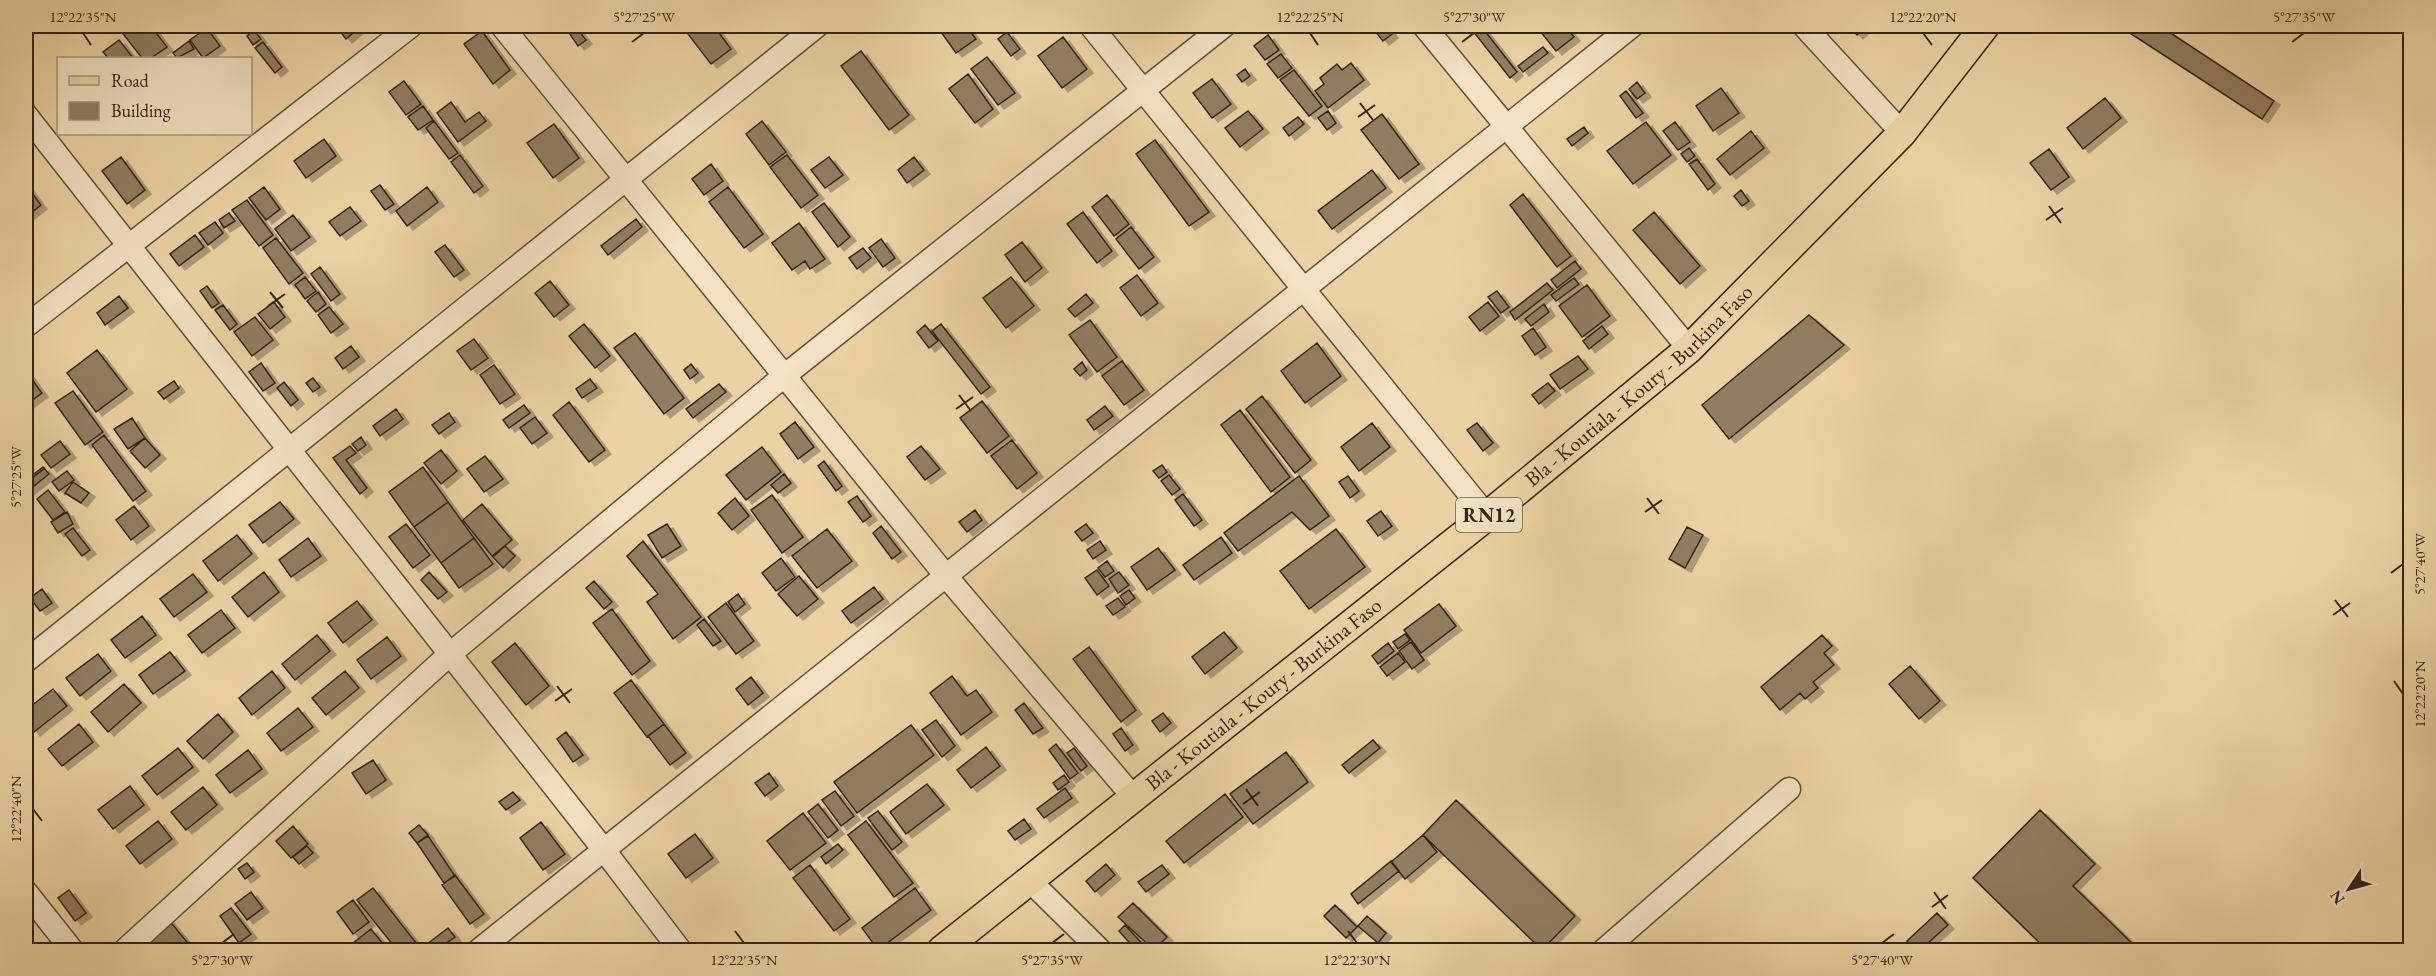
<svg xmlns="http://www.w3.org/2000/svg" width="2436" height="976" font-family="'EB Garamond',serif">
	<style>
		.building { fill: #917e60; stroke: #2e2419; stroke-width: 1.5; filter: url(#shadow) }
		.lines { fill: none; stroke-linecap: round; stroke-linejoin: round }
		.minor-casing { stroke: #5e503b; stroke-width: 25 }
		.major-casing { stroke: #2e2419; stroke-width: 31 }
		.minor { stroke: #f3e2c3; stroke-width: 22 }
		.major { stroke: #ecd2a2; stroke-width: 28 }
		.ticks { fill: none; stroke: #2e2419; stroke-width: 2 }
		.labels { text-anchor: middle; stroke-width: 5; stroke-linejoin: round; paint-order: stroke }
		.shield { fill: #f3e2c3; stroke: #695d4c; stroke-width: 1.5 }
		.shield-label { font-size: 20px; font-weight: bold; fill: #2e2419 }
		.street-label { font-size: 21px; fill: #2e2419; stroke: #f3e2c3 }
		.neatline { fill: none; stroke: #2e2419; stroke-width: 2 }
		.ticks-label { font-size: 15px; text-anchor: middle; fill: #2e2419 }
	</style>
	<defs>
		<filter id="shadow"><feDropShadow dx="6" dy="4" stdDeviation="0" flood-color="#0004"/></filter>
	</defs>
	<rect width="100%" height="100%" fill="#ecd2a2"/>
	<filter id="stains"><feTurbulence type="fractalNoise" baseFrequency=".00333" numOctaves="4"/><feColorMatrix values="0 0 0 0 .2 0 0 0 0 .09 0 0 0 0 .02 0 0 0 .5 -.17"/></filter>
	<radialGradient id="worn" r=".72"><stop offset=".6" stop-color="#630" stop-opacity="0"/><stop offset="1" stop-color="#630" stop-opacity=".3"/></radialGradient>
	<path class="building" d="M117,26H151L167,47L151,58H142Z
		M336,26H355L358,29L346,39Z
		M700,26H714L731,49L711,64L688,34Z
		M950,26H966L976,39L956,53L941,32Z
		M1371,26H1386L1392,34L1383,41Z
		M1469,26H1481L1517,72L1510,78Z
		M1536,26H1565L1574,37L1556,51Z
		M1849,26H1867L1857,35Z
		M2119,26H2160L2274,101L2262,119Z
		M576,27L586,40L578,46L569,33Z
		M207,28L220,46L203,58L190,40Z
		M254,30L261,39L253,45L247,36Z
		M482,31L510,70L493,84L464,44Z
		M1007,32L1020,49L1011,56L998,39Z
		M1268,35L1279,50L1265,60L1254,46Z
		M1063,37L1087,69L1062,88L1038,56Z
		M119,40L133,58H108L103,52Z
		M189,41L194,49L177,58L173,53Z
		M263,42L282,67L275,73L255,48Z
		M1543,47L1548,53L1523,72L1518,66Z
		M861,51L909,115L889,130L841,66Z
		M1281,54L1292,68L1278,78L1267,64Z
		M987,57L1015,93L998,105L971,69Z
		M1351,63L1364,80L1328,108L1315,91L1324,84L1320,78L1337,64L1342,70Z
		M1245,69L1250,76L1242,82L1237,75Z
		M1294,70L1322,106L1309,116L1280,80Z
		M968,74L993,109L975,123L949,89Z
		M1212,79L1231,104L1212,118L1193,93Z
		M404,81L421,104L406,115L389,92Z
		M1637,82L1645,93L1637,99L1629,89Z
		M1721,88L1739,113L1713,131L1696,106Z
		M1626,91L1643,113L1636,118L1620,96Z
		M2105,98L2121,118L2083,149L2067,128Z
		M451,102L465,122L479,112L486,121L458,142L437,113Z
		M423,106L433,120L418,130L408,117Z
		M1248,111L1263,129L1240,147L1225,128Z
		M1328,111L1336,123L1327,130L1318,118Z
		M1382,114L1419,164L1399,179L1361,130Z
		M1298,117L1304,124L1289,136L1283,128Z
		M434,121L458,153L449,159L426,128Z
		M762,121L786,152L769,165L746,134Z
		M1646,122L1671,155L1633,184L1607,151Z
		M1675,122L1690,142L1678,150L1663,131Z
		M554,124L579,158L553,178L527,143Z
		M1584,127L1588,133L1572,146L1567,139Z
		M1751,131L1764,148L1730,175L1717,159Z
		M324,139L336,156L306,178L294,161Z
		M1155,140L1209,212L1189,226L1136,154Z
		M1689,148L1695,156L1687,162L1681,154Z
		M2049,149L2069,177L2051,190L2030,163Z
		M460,155L483,186L474,193L451,162Z
		M787,155L818,195L801,208L770,167Z
		M121,157L145,190L127,204L102,171Z
		M829,157L843,175L825,188L811,170Z
		M914,157L924,170L907,183L898,170Z
		M1697,159L1715,184L1708,190L1689,164Z
		M711,164L723,181L704,195L692,179Z
		M1372,170L1386,188L1332,229L1318,211Z
		M26,185L41,205L26,217Z
		M380,185L394,204L385,210L371,191Z
		M264,187L280,209L266,220L249,198Z
		M427,187L438,202L407,226L396,211Z
		M728,187L763,234L744,248L709,202Z
		M1741,190L1749,201L1742,206L1734,196Z
		M1523,194L1571,256L1557,267L1510,205Z
		M1107,195L1129,224L1114,236L1092,207Z
		M247,200L273,235L259,246L232,210Z
		M824,203L850,237L838,247L812,212Z
		M350,207L361,221L340,236L329,222Z
		M1083,212L1112,251L1097,263L1067,224Z
		M1654,212L1700,266L1680,284L1633,230Z
		M229,213L235,221L224,228L219,220Z
		M293,215L310,237L291,251L275,229Z
		M636,219L642,227L608,255L601,246Z
		M215,222L223,233L208,245L199,233Z
		M799,223L825,259L810,269L805,261L792,270L772,243Z
		M1131,227L1154,257L1139,269L1116,239Z
		M195,235L204,247L179,266L170,254Z
		M276,238L303,273L289,284L263,248Z
		M881,239L895,258L883,267L869,248Z
		M1022,242L1042,268L1025,282L1005,255Z
		M445,245L464,270L454,277L435,252Z
		M863,248L871,258L857,269L849,258Z
		M1575,261L1581,269L1557,288L1551,280Z
		M320,267L340,294L331,301L311,274Z
		M1137,275L1158,303L1141,316L1120,288Z
		M305,277L316,291L305,299L295,285Z
		M1011,277L1034,306L1006,328L983,298Z
		M1574,278L1579,284L1556,301L1551,295Z
		M550,281L569,305L554,317L535,293Z
		M1547,283L1553,290L1515,320L1510,312Z
		M1587,285L1610,316L1582,337L1559,306Z
		M207,286L219,303L212,308L200,291Z
		M1497,291L1509,307L1501,313L1488,297Z
		M318,292L326,304L316,312L307,301Z
		M1086,294L1093,303L1075,317L1068,309Z
		M119,296L128,308L105,325L97,313Z
		M274,302L285,317L270,329L258,314Z
		M1488,302L1499,316L1480,331L1469,317Z
		M1544,304L1549,312L1531,326L1525,319Z
		M223,305L237,324L230,330L215,310Z
		M329,307L343,324L331,333L318,315Z
		M1809,315L1844,345L1729,439L1702,405Z
		M255,317L273,340L252,356L234,332Z
		M1090,320L1117,357L1097,372L1069,335Z
		M584,324L610,356L595,368L569,336Z
		M941,324L990,387L981,394L932,331Z
		M925,325L938,341L929,348L917,332Z
		M1602,326L1608,334L1589,349L1583,341Z
		M1533,328L1546,347L1535,355L1522,336Z
		M635,333L684,398L664,414L614,348Z
		M474,339L488,358L471,370L457,351Z
		M1317,343L1341,376L1305,403L1281,371Z
		M351,346L359,357L343,369L335,358Z
		M97,350L127,389L96,412L67,373Z
		M1578,356L1588,369L1560,389L1550,375Z
		M1122,361L1144,390L1124,405L1102,376Z
		M1082,362L1087,370L1080,376L1074,369Z
		M261,363L275,383L263,391L249,372Z
		M691,364L698,373L690,379L684,370Z
		M494,365L515,394L500,404L480,375Z
		M28,374L42,393L26,405V376Z
		M313,378L320,387L313,392L306,383Z
		M590,379L597,388L582,398L576,389Z
		M174,381L179,388L164,399L158,392Z
		M284,382L298,400L291,406L277,388Z
		M1548,383L1555,391L1539,404L1532,395Z
		M719,384L726,392L693,418L686,409Z
		M73,391L103,432L85,445L55,403Z
		M1262,396L1311,460L1295,473L1246,409Z
		M982,401L1009,436L987,453L960,418Z
		M569,402L605,450L589,462L553,415Z
		M524,405L530,413L509,428L503,420Z
		M1105,406L1113,416L1094,430L1087,420Z
		M396,409L403,419L380,436L373,426Z
		M1240,410L1290,477L1271,492L1221,425Z
		M449,413L455,422L439,434L432,425Z
		M535,417L547,433L532,444L520,428Z
		M132,418L145,438L128,449L114,429Z
		M795,422L814,447L798,459L780,434Z
		M1372,423L1390,447L1359,471L1341,447Z
		M1477,423L1493,443L1483,451L1467,430Z
		M104,435L146,491L133,501L92,445Z
		M361,437L366,445L358,451L352,444Z
		M145,438L160,455L145,468L130,451Z
		M1012,440L1037,473L1017,489L991,456Z
		M60,441L70,454L51,468L41,455Z
		M350,446L356,453L346,460L367,488L360,494L333,458Z
		M921,446L940,469L925,480L907,457Z
		M762,447L781,472L746,500L726,475Z
		M441,450L457,471L441,484L424,463Z
		M485,456L503,479L484,492L467,469Z
		M824,461L842,486L836,491L818,466Z
		M1162,465L1167,472L1159,478L1153,471Z
		M43,467L49,474L29,490L26,480Z
		M423,467L448,502L414,527L389,492Z
		M67,471L74,480L59,491L52,482Z
		M784,474L791,483L778,493L771,485Z
		M1169,475L1180,489L1172,495L1161,481Z
		M1299,476L1329,516L1310,530L1292,512L1238,551L1224,533Z
		M1348,476L1359,491L1350,498L1339,482Z
		M73,482L89,493L81,503L65,493Z
		M48,490L65,512L53,520L37,499Z
		M1183,494L1202,520L1194,526L1175,500Z
		M772,495L803,537L782,553L751,510Z
		M857,496L871,516L863,522L848,502Z
		M735,498L749,516L732,530L718,513Z
		M280,502L294,519L263,543L249,525Z
		M448,502L474,538L441,563L414,527Z
		M482,504L512,540L492,556L463,520Z
		M134,506L149,526L131,540L116,520Z
		M975,510L982,520L967,532L959,522Z
		M1381,511L1392,526L1378,536L1367,521Z
		M67,512L73,524L58,533L51,522Z
		M406,524L430,555L413,568L389,537Z
		M667,524L681,546L662,558L648,535Z
		M1086,524L1093,533L1082,541L1075,532Z
		M881,526L901,552L892,559L873,533Z
		M1687,527L1703,535L1685,568L1669,559Z
		M73,528L90,550L82,556L65,534Z
		M827,529L852,561L817,588L792,556Z
		M1336,529L1365,567L1309,609L1280,571Z
		M237,535L252,554L218,581L203,561Z
		M1221,537L1232,553L1194,580L1183,565Z
		M308,538L321,556L291,577L279,560Z
		M474,538L493,564L459,588L441,563Z
		M643,541L701,617L673,639L647,602L658,594L627,556Z
		M1100,541L1106,550L1093,559L1087,550Z
		M505,546L515,556L503,568L493,557Z
		M1158,548L1175,570L1147,590L1131,567Z
		M781,558L795,577L776,591L762,573Z
		M1107,561L1114,571L1105,577L1098,568Z
		M1097,570L1109,586L1097,595L1085,578Z
		M264,572L279,592L248,617L232,597Z
		M429,572L447,592L438,599L421,580Z
		M1119,572L1129,585L1118,593L1109,579Z
		M193,574L207,592L174,617L160,599Z
		M799,576L818,599L797,616L778,594Z
		M594,581L612,602L604,609L586,588Z
		M874,587L883,599L851,623L842,611Z
		M42,589L52,603L40,611L30,598Z
		M1129,590L1135,598L1126,605L1120,596Z
		M738,594L745,604L735,612L728,602Z
		M1118,598L1125,607L1113,615L1106,606Z
		M357,601L372,620L343,643L328,623Z
		M726,603L754,641L736,654L708,617Z
		M1439,604L1456,626L1421,653L1404,630Z
		M612,609L650,661L632,675L593,623Z
		M221,610L235,628L202,653L188,635Z
		M142,616L156,635L125,658L111,640Z
		M704,619L721,641L713,646L697,625Z
		M1224,632L1237,648L1205,674L1192,657Z
		M1405,634L1410,640L1398,649L1393,642Z
		M317,635L330,651L295,680L282,664Z
		M1822,635L1832,646L1824,653L1834,665L1813,682L1818,688L1805,699L1800,693L1780,710L1761,687Z
		M387,637L401,656L371,679L357,660Z
		M1411,642L1424,660L1412,669L1399,651Z
		M515,643L549,686L526,705L492,662Z
		M1388,643L1394,651L1378,664L1372,656Z
		M1089,647L1136,710L1121,722L1073,659Z
		M170,652L185,671L153,694L139,675Z
		M1398,653L1405,662L1387,676L1380,667Z
		M98,654L111,671L80,696L66,678Z
		M1910,666L1940,701L1919,719L1889,684Z
		M272,671L285,688L252,715L239,698Z
		M345,671L359,688L326,715L312,698Z
		M952,676L967,696L976,690L992,712L961,735L930,693Z
		M751,677L763,693L748,705L736,689Z
		M631,680L664,724L647,737L614,693Z
		M124,684L141,703L108,732L91,712Z
		M53,689L67,706L34,732L26,720V710Z
		M1024,703L1043,728L1033,734L1015,710Z
		M298,708L313,727L281,751L267,733Z
		M1163,713L1171,723L1160,732L1152,721Z
		M218,714L233,732L203,759L187,741Z
		M936,720L955,746L942,757L922,730Z
		M79,724L93,742L62,766L48,749Z
		M664,724L686,753L670,765L648,736Z
		M911,725L934,755L857,813L834,782Z
		M1121,728L1133,745L1125,751L1113,734Z
		M566,732L583,755L573,762L557,739Z
		M1373,740L1380,748L1349,773L1342,765Z
		M1056,744L1078,773L1070,779L1049,750Z
		M986,747L1000,766L971,788L957,770Z
		M178,748L193,767L157,795L142,776Z
		M1074,748L1087,766L1081,771L1067,753Z
		M248,750L262,769L230,793L216,775Z
		M1286,752L1308,782L1253,824L1230,794Z
		M373,760L386,780L366,794L352,773Z
		M769,773L778,786L765,796L755,783Z
		M1064,775L1069,782L1058,790L1053,783Z
		M927,784L944,805L906,834L890,812Z
		M130,786L144,805L113,829L98,810Z
		M203,787L217,805L186,830L171,812Z
		M1065,788L1072,798L1044,818L1037,809Z
		M835,791L854,816L841,826L822,800Z
		M513,792L520,800L506,810L499,802Z
		M1225,794L1243,817L1184,863L1166,841Z
		M1456,800L1575,916L1542,950L1423,835Z
		M818,804L838,830L828,838L808,812Z
		M2040,810L2095,864L2073,886L2139,950H2047L1973,878Z
		M878,811L902,842L892,850L868,818Z
		M803,813L826,843L790,870L767,841Z
		M1024,819L1031,829L1015,840L1008,831Z
		M158,821L172,839L140,864L126,846Z
		M866,821L913,883L894,897L848,835Z
		M541,822L565,854L543,870L520,838Z
		M419,825L428,835L417,843L409,833Z
		M293,826L308,844L291,858L276,841Z
		M695,834L713,858L686,878L668,854Z
		M1423,835L1437,852L1405,879L1391,862Z
		M428,836L455,876L444,883L417,843Z
		M838,844L843,850L826,864L821,857Z
		M307,846L313,853L299,864L293,857Z
		M1391,861L1399,871L1358,904L1351,894Z
		M247,863L254,872L245,879L238,869Z
		M1106,864L1115,875L1095,892L1086,881Z
		M810,865L850,919L834,931L793,878Z
		M1162,865L1169,874L1146,892L1138,882Z
		M455,875L484,914L470,924L442,885Z
		M373,888L417,944L408,950H397L357,900Z
		M915,888L931,910L878,950L862,928Z
		M69,890L86,913L75,921L58,898Z
		M251,892L263,908L247,920L235,904Z
		M353,900L369,922L353,934L337,912Z
		M1133,903L1167,937L1154,950L1118,917Z
		M1335,905L1357,927L1346,938L1324,916Z
		M231,908L251,934L239,943L220,916Z
		M1937,913L1948,925L1920,950H1916L1907,941Z
		M1367,916L1386,933L1378,943L1358,926Z
		M168,919L187,942L176,950H147L140,943Z
		M1125,925L1148,950H1136L1119,931Z
		M448,928L455,937L436,950L430,942Z
		M371,929L388,950H350L348,947Z"/>
	<g class="lines">
		<g class="minor-casing">
			<path id="minor" d="M502,26L946,576L1134,798
				M1091,26L1487,516
				M1424,26L1689,349
				M1804,26L1902,133
				M26,115L604,850L680,950
				M26,326L411,26
				M26,661L817,26
				M1030,881L1100,950
				M26,892L72,950
				M125,950L450,654L784,376L1224,26
				M479,950L1632,26
				M1604,950L1789,789"/>
		</g>
		<g class="major-casing">
			<g id="major">
				<path id="s1" d="M942,950L1487,516L1689,349L1902,133L1985,26"/>
			</g>
		</g>
		<use href="#minor" class="minor"/>
		<use href="#major" class="major"/>
	</g>
	<path class="ticks" d="M83,33L91,45M1310,33L1318,45M1923,33L1932,45M632,42L644,33M1462,42L1474,33M2292,42L2304,33M1360,103L1373,120M1358,117L1375,105M2049,206L2061,223M2046,220L2063,208M270,292L283,308M268,306L285,294M959,395L971,411M956,409L973,397M33,477L45,468M1647,498L1659,514M1645,512L1662,500M2391,573L2403,564M2335,600L2348,617M2333,615L2350,603M2394,681L2403,694M557,686L570,703M555,701L572,689M1246,789L1258,806M1243,804L1260,792M33,809L42,821M1934,892L1946,909M1932,907L1948,895M735,931L744,943M1348,931L1357,943M222,943L234,934M1052,943L1064,934M1882,943L1894,934"/>
	<g class="labels">
		<rect class="shield" x="1456" y="498" width="66" height="34" rx="4.5"/>
		<g class="shield-label">
			<text x="1489" y="522">RN12</text>
		</g>
		<g class="street-label">
			<text dy="7" stroke="none"><textPath href="#s1" startOffset="897">Bla - Koutiala - Koury - Burkina Faso</textPath></text>
			<text dy="7" stroke="none"><textPath href="#s1" startOffset="411">Bla - Koutiala - Koury - Burkina Faso</textPath></text>
		</g>
	</g>
	<rect width="2436" height="976" fill="none" stroke="#ecd2a2" stroke-width="66"/>
	<rect x="57" y="57" width="195" height="78" fill="#f3e2c3" stroke="#a4967f" stroke-width="1.5"/>
	<rect x="69" y="76" width="30" height="9" fill="#ecd2a2" stroke="#a4967f" stroke-width="1.5"/>
	<text x="111" y="87" font-size="18" fill="#2e2419">Road</text>
	<rect x="69" y="102" width="30" height="18" fill="#917e60" stroke="#a4967f" stroke-width="1.5"/>
	<text x="111" y="117" font-size="18" fill="#2e2419">Building</text>
	<g transform="translate(2349 889) rotate(234)" stroke="#f3e2c3" stroke-width="4.5" paint-order="stroke">
	<path d="M0-4.5L10 22L0 15L-10 22Z" fill="#2e2419"/>
	<text y="-9" font-size="16" font-weight="bold" text-anchor="middle" fill="#2e2419">N</text>
	</g>
	<rect x="33" y="33" width="2370" height="910" class="neatline"/>
	<g class="ticks-label">
		<text x="83" y="22">12°22'35"N</text>
		<text x="644" y="22">5°27'25"W</text>
		<text x="1310" y="22">12°22'25"N</text>
		<text x="1474" y="22">5°27'30"W</text>
		<text x="1923" y="22">12°22'20"N</text>
		<text x="2304" y="22">5°27'35"W</text>
		<text transform="translate(16 477) rotate(-90)" y="5">5°27'25"W</text>
		<text transform="translate(2420 564) rotate(-90)" y="5">5°27'40"W</text>
		<text transform="translate(2420 694) rotate(-90)" y="5">12°22'20"N</text>
		<text transform="translate(16 809) rotate(-90)" y="5">12°22'40"N</text>
		<text x="222" y="965">5°27'30"W</text>
		<text x="744" y="965">12°22'35"N</text>
		<text x="1052" y="965">5°27'35"W</text>
		<text x="1357" y="965">12°22'30"N</text>
		<text x="1882" y="965">5°27'40"W</text>
	</g>
	<rect width="100%" height="100%" filter="url(#stains)"/>
	<rect width="100%" height="100%" fill="url(#worn)"/>
</svg>
